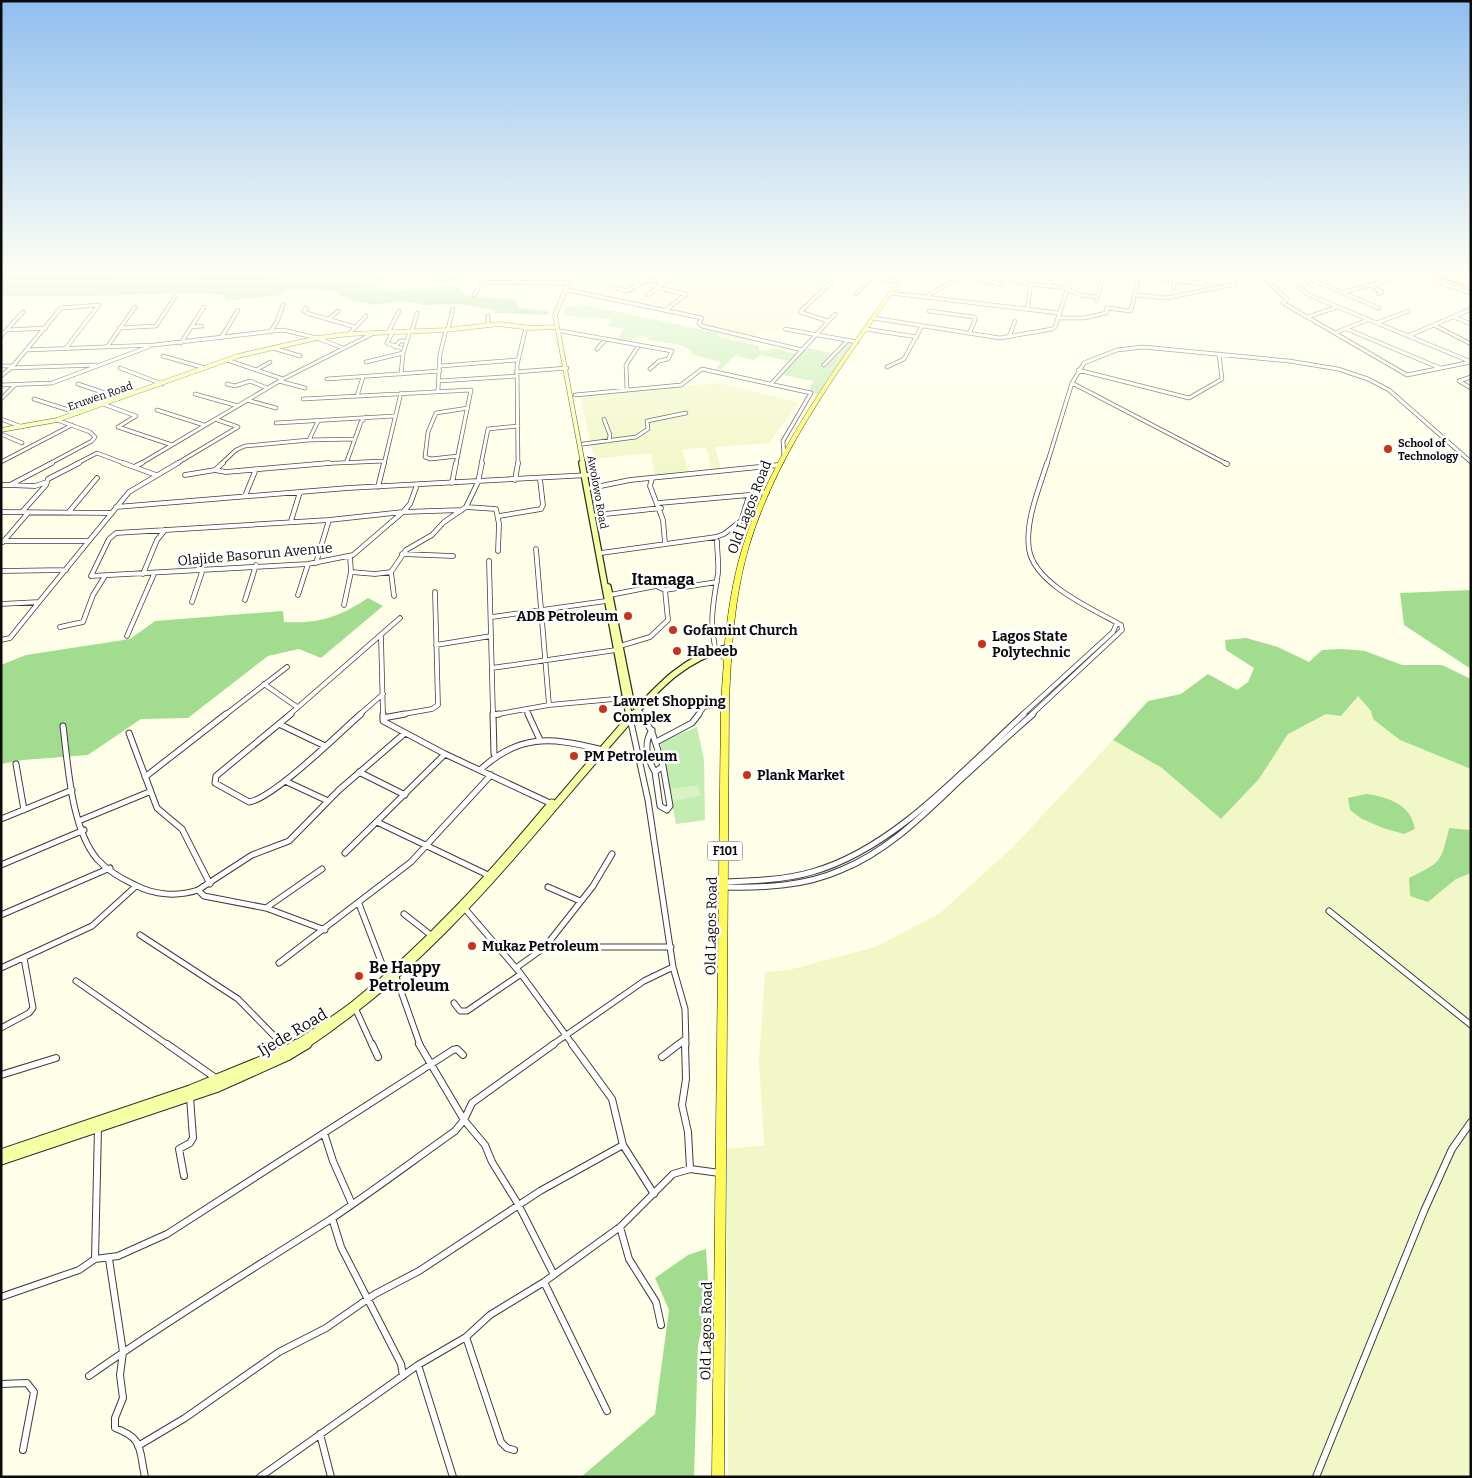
<svg xmlns="http://www.w3.org/2000/svg" width="1472" height="1478" font-family="Bitter,serif">
	<style>
		.farmland { fill: #f1f7c7 }
		.green { fill: #c3ecb0 }
		.forest { fill: #a2dd8f }
		.pitch { fill: #d8f2c3 }
		.lines { fill: none; stroke-linecap: round; stroke-linejoin: round }
		.street-far3-casing { stroke: #3e3e3e; stroke-width: 4.5 }
		.street-far2-casing { stroke: #3e3e3e; stroke-width: 5.5 }
		.street-far1-casing { stroke: #3e3e3e; stroke-width: 7 }
		.street-casing { stroke: #3e3e3e; stroke-width: 8 }
		.secondary-far3-casing { stroke: #2d2d2d; stroke-width: 5 }
		.secondary-far2-casing { stroke: #2d2d2d; stroke-width: 8 }
		.secondary-far1-casing { stroke: #2d2d2d; stroke-width: 9 }
		.secondary-casing { stroke: #2d2d2d; stroke-width: 11 }
		.primary-casing { stroke: #1c1c1c; stroke-width: 1 }
		.highway-casing { stroke: #1c1c1c; stroke-width: 2 }
		.street-far3 { stroke: #fff; stroke-width: 3 }
		.street-far2 { stroke: #fff; stroke-width: 4 }
		.street-far1 { stroke: #fff; stroke-width: 5 }
		.street { stroke: #fff; stroke-width: 6 }
		.secondary-far3 { stroke: #f6ffa4; stroke-width: 4 }
		.secondary-far2 { stroke: #f6ffa4; stroke-width: 5.5 }
		.secondary-far1 { stroke: #f6ffa4; stroke-width: 7 }
		.secondary { stroke: #f6ffa4; stroke-width: 9 }
		.primary { fill: #fff959; fill-rule: evenodd }
		.highway { fill: #ffc147; fill-rule: evenodd }
		.poi-dot { fill: #c4351a; stroke: #fff; stroke-width: 2 }
		.labels { text-anchor: middle; stroke-width: 5; stroke-linejoin: round; paint-order: stroke }
		.far-street-label { font-size: 11px; fill: #0b0b0b; stroke: #fff }
		.far-poi-label { font-size: 11px; font-weight: bold; fill: #0b0b0b; stroke: #fff; text-anchor: start }
		.shield { fill: #fff; stroke: #545454; stroke-width: 1 }
		.shield-label { font-size: 12px; font-weight: bold; fill: #0b0b0b }
		.street-label { font-size: 14px; fill: #0b0b0b; stroke: #fff }
		.poi-label { font-size: 14px; font-weight: bold; fill: #0b0b0b; stroke: #fff; text-anchor: start }
		.quarter-label { font-size: 16px; font-weight: bold; fill: #0b0b0b; stroke: #fff }
		.near-poi-label { font-size: 16px; font-weight: bold; fill: #0b0b0b; stroke: #fff; text-anchor: start }
		.near-street-label { font-size: 16px; fill: #0b0b0b; stroke: #fff }
	</style>
	<rect width="100%" height="100%" fill="#ffffe9"/>
	<path class="farmland" d="M581,272H839L775,333L762,330L747,343L719,337L718,333L698,327L707,317L572,289Z
		M720,383L799,403L769,443L715,447L721,470L712,471L706,447L682,450L689,473L655,475L651,453L594,459L580,395Z
		M1358,695L1400,740L1471,769V830L1450,828L1443,856L1428,869V902L1456,879L1471,873V1477H728L727,1149L764,1145L759,1061L765,972L789,970L875,947L939,914L1012,848L1113,740L1162,768L1221,819L1259,779L1288,734Z"/>
	<path class="green" d="M581,304L718,333L719,337L759,346V350L768,351L775,348L799,355L807,348L838,354L849,341L856,340L819,395L809,391L813,381L783,375L790,361L761,355L754,360L735,356L721,369H716L721,362L693,355L691,350L681,345L648,340L649,337L637,336L630,341L616,340L624,329L608,326L612,319L566,316L563,313L565,308Z
		M697,727L704,760L705,820L676,824L660,742Z"/>
	<path class="forest" d="M1,272H120L116,277L235,275L244,272L307,281L337,280L372,285L392,291L457,286L466,295L515,300L520,308L547,311L549,315L494,313L495,310L457,304L425,305L402,301L374,305L347,299L334,292L311,289H292L281,295L226,301L223,295L189,293L95,296H1Z
		M1471,590V669L1404,625L1400,593Z
		M368,598L383,606L321,658L299,649L268,656L188,718L141,719L88,755L23,760L1,764V665L26,655L130,639L155,621L283,611L284,622C319,624 339,617 368,598Z
		M1246,638L1278,647L1309,662L1322,650L1342,649L1365,651L1402,665H1442L1471,679V769L1400,740L1373,719L1371,711L1358,696L1341,716L1326,714L1288,734L1259,779L1221,819L1162,768L1113,740L1148,701L1181,694L1208,674L1237,690L1248,682L1254,668L1226,650L1225,640Z
		M1366,794C1388,797 1411,804 1415,829L1404,834L1383,828L1362,819L1350,810L1348,798Z
		M1449,828L1471,830V873L1456,879L1428,902L1410,896L1409,878C1441,862 1441,863 1449,828Z
		M706,1249L709,1295L698,1345L694,1477H581L655,1414L669,1310L655,1278L688,1255Z"/>
	<path class="pitch" d="M698,785L701,796L673,801L671,789Z"/>
	<g class="lines">
		<g class="street-far3-casing">
			<path id="street-far3" d="M430,272L432,279L465,277
				M843,272L898,282
				M982,272L1031,284L1067,288
				M1116,272L1204,284
				M1192,272L1211,289
				M1259,272L1260,274
				M1327,272L1313,277L1300,288L1309,295L1469,361
				M1367,272L1384,280
				M1410,272L1471,293
				M1467,272L1471,273
				M965,275L1002,285
				M300,276L354,272
				M376,278L403,276L404,272
				M1264,278L1287,299L1283,303L1407,375L1471,362
				M356,279L357,272
				M1310,279L1379,308
				M483,282L566,283
				M517,283L523,272
				M1374,283L1372,286L1382,292L1378,294
				M1048,286L1053,272
				M614,288L628,291L644,281L666,282
				M659,288L686,294L665,311
				M1067,289L1081,295L1097,297
				M1173,289L1175,280
				M567,290L702,318L699,323L702,326L802,350
				M1344,292L1385,281L1404,272
				M891,293L1059,313
				M856,294L872,277
				M474,295L490,272
				M648,295L676,272
				M1136,295L1166,298L1236,284L1225,272
				M925,297L969,272
				M1096,301L1104,272
				M306,308L304,311L310,314L355,327
				M1027,310L1031,284
				M929,311L974,317L975,320L969,334
				M488,316V324
				M1308,317L1337,307
				M1454,317L1471,324
				M873,318L1000,338L1052,329L1055,327L1073,272
				M1059,318H1084L1106,313L1107,308L1131,311L1139,275
				M329,319L338,311
				M828,321L800,312L842,272
				M1377,323L1408,311
				M1434,325L1469,343
				M191,327L202,326
				M119,328L156,326L175,297
				M448,329L453,309
				M785,329L857,342
				M866,329L917,337
				M1347,329L1440,368
				M7,330L46,328
				M412,331L417,313
				M561,331L672,351L668,359L659,361L650,369
				M270,332L277,322L283,305
				M388,333L399,311
				M392,333L387,343L401,348
				M1335,333L1367,320
				M349,334L366,316
				M1,336L23,312
				M1408,336L1471,309
				M1009,337L1015,321
				M221,338L238,310
				M181,343L204,307
				M107,347L135,307
				M395,347L400,341H404
				M273,348L300,356
				M597,349L606,339
				M27,350L154,345L283,330L317,338L343,348
				M163,356L205,368
				M227,360L283,379
				M366,362L403,353
				M824,365L848,340
				M1,366H13
				M441,366L517,360
				M887,367L904,359L922,326
				M11,368L95,365
				M120,368L162,384
				M256,370L270,362
				M1078,370L1189,398L1222,379L1219,354
				M516,372L567,368
				M401,374L403,353L410,331
				M1,376L13,366L61,308L99,305L66,348
				M1471,377L1459,381L1471,388
				M327,379L440,371
				M279,381L305,388
				M439,381L516,376
				M1072,383L1227,464
				M78,384L120,398
				M227,384L235,386L250,381L267,388
				M771,384L835,314
				M1,385L52,383L148,347
				M627,389L626,365L639,345
				M438,390L440,354L446,330
				M195,394L238,406
				M575,395L681,385L702,369L811,393L783,441L784,457
				M357,396L363,377
				M1,399L15,385
				M34,399L78,413
				M303,399L471,390L456,464
				M247,400L276,408
				M103,404L136,416L118,427
				M157,410L204,425
				M1,419L22,427
				M604,419L610,435L609,441
				M276,423L394,416
				M118,427L172,445
				M1,434L22,443
				M309,440L355,439
				M583,444L636,437L648,429L647,421L686,413
				M458,456L431,459L425,457L428,432L436,413L468,408
				M347,461L361,422L366,417
				M1,462L72,425
				M49,464L92,441L95,437L90,432L57,420
				M76,464L97,453L126,464
				M140,464L283,379L374,333
				M176,464L238,427L215,419
				M221,464L236,450L245,446L309,440L318,421
				M315,464L384,461
				M384,464L401,393
				M481,464L488,429L518,426
				M518,464L517,365L526,327
				M1047,464L1072,383L1084,363L1117,350L1143,347L1289,361L1338,369L1368,379L1389,390L1471,462"/>
		</g>
		<g class="street-far2-casing">
			<path id="street-far2" d="M123,463L156,475
				M1225,463L1227,464
				M136,466L142,463
				M215,470L226,472L329,463
				M185,475L215,470L223,463
				M652,478L650,486L663,520L665,543
				M515,480L518,463
				M47,482L35,486L10,485L52,463
				M452,483L456,463
				M1,485H10
				M378,487L384,463
				M591,488L630,480L779,465
				M245,496L256,469
				M659,503L749,495
				M116,507L348,488L589,475
				M466,507L496,509L499,524L498,551
				M1,512L112,513
				M22,512L46,485L48,479L79,463
				M403,512L353,555L308,564L91,576L109,539L116,533L329,520Z
				M403,512L410,504L417,485
				M403,512L462,510
				M68,513L97,478
				M596,515L661,508
				M499,516L541,509L543,505L540,479
				M291,521L300,492
				M3,541H89
				M3,542L28,513
				M536,549L549,705
				M601,553L716,537L724,534L741,521L749,496L759,492L767,493
				M402,554L453,556
				M350,556L351,572L375,574L391,572L406,550L432,535L444,522L466,507L478,482L482,463
				M489,561L493,715
				M316,563L329,520
				M1,571L66,570
				M391,572L394,596
				M143,574L157,540L165,530
				M298,595L308,564
				M610,595L656,586L665,590L717,582
				M245,600L256,565
				M192,602L203,569
				M1,604L39,602L129,492L178,463
				M344,605L351,572
				M492,617L606,601
				M60,627L83,622L93,595L105,576
				M127,636L154,574
				M381,637L383,715
				M1,640L10,638L39,602
				M436,645L491,636
				M620,646L650,637L668,620L665,590
				M715,647C709,621 714,599 718,573C719,563 717,551 717,541
				M492,668L616,650
				M264,684L297,707
				M526,709L529,715
				M638,709L642,715
				M225,715L287,667
				M289,715L400,618
				M359,715L383,694
				M398,715L432,709L438,705L435,592
				M493,715L549,705L625,698
				M698,715L704,707L725,703
				M1022,715L1113,632L1117,623
				M1031,715L1122,630L1121,625C1093,609 1034,584 1029,549C1025,521 1039,489 1047,463"/>
		</g>
		<g class="street-far1-casing">
			<path id="street-far1" d="M291,714L216,776L215,783L249,802C274,798 339,733 361,714
				M383,714V721L445,754L552,804
				M493,714L494,754
				M528,714L540,740
				M641,714L652,732L663,766
				M493,715L499,714
				M383,718L405,714
				M630,718L648,800L673,967L685,1009L686,1045
				M279,724L323,745
				M63,726C68,765 71,828 97,859C107,870 122,879 135,885C154,895 177,897 198,890L204,896L266,908L325,930
				M652,730C643,744 647,758 655,772
				M129,733L157,808L182,829L210,884
				M658,741L692,723L699,714
				M16,764L24,810
				M663,766L670,806L667,810L660,806L655,772Z
				M480,770C519,734 550,737 599,749
				M359,772L405,795
				M145,777L226,714
				M285,781L328,801
				M1,819L72,790
				M81,820L149,792
				M377,822L490,876
				M345,853L445,754
				M1,865L84,830
				M725,882C754,881 784,880 812,872C894,849 963,770 1024,714
				M548,887L580,901
				M725,887C764,888 805,886 841,870C888,851 923,815 959,781C984,758 1008,736 1033,714
				M198,890L252,855L289,841L339,790L405,733
				M359,904L387,977
				M266,908L322,869
				M466,910L521,974L573,1045
				M1329,911L1471,1025
				M404,914L432,936
				M1,915L110,868
				M140,935L238,999L283,1045
				M545,947H671
				M279,963L411,862L491,775
				M1,968L92,926L136,886
				M516,968L545,947L593,886L612,854
				M396,977L420,1045
				M76,981L168,1045
				M454,1003L460,1011H467L521,974
				M356,1010L372,1045
				M1,1028L29,1013L33,1008L24,958
				M552,1045L644,981L673,967
				M677,1045L685,1039"/>
		</g>
		<g class="street-casing">
			<path id="street" d="M167,1044L217,1079
				M282,1044L288,1050
				M372,1044L378,1057
				M419,1044L464,1120L485,1145L492,1162L518,1204L554,1275
				M572,1044L612,1099L623,1145L654,1194
				M685,1044L686,1079L682,1105L688,1132L690,1169
				M662,1057L679,1044
				M1,1075L56,1058
				M324,1133L333,1161L352,1204
				M184,1176L179,1149L190,1143L193,1138L190,1097
				M332,1218L341,1247L401,1364L403,1376
				M620,1227L629,1259L656,1302L661,1325
				M95,1259L118,1256L167,1234L453,1050L457,1049L463,1055
				M109,1259L123,1352L120,1375L123,1398L115,1418V1428C144,1438 139,1450 145,1477
				M544,1282L607,1411
				M1,1297L79,1270L95,1259L98,1128
				M466,1337L501,1442L507,1448L514,1450
				M418,1365L453,1477
				M89,1376C168,1320 250,1271 331,1219C373,1191 414,1160 455,1131L464,1120L472,1103L554,1044
				M1,1384L27,1383L34,1392L23,1450
				M320,1434L331,1477
				M138,1446L185,1418L279,1352L326,1328L375,1294L419,1271L540,1191L623,1145
				M260,1477L418,1365L466,1337L490,1315L544,1282L620,1227L673,1174L690,1169L720,1173
				M1316,1477L1424,1211L1452,1149L1471,1122"/>
		</g>
		<g class="secondary-far3-casing">
			<path id="secondary-far3" d="M573,272L555,315L583,464
				M1,430L57,420L238,356L317,338L349,334L446,330L499,324L531,328L557,327"/>
		</g>
		<g class="secondary-far2-casing">
			<path id="secondary-far2" d="M582,463L629,715
				M608,587L630,697L638,709
				M633,715C660,685 686,657 727,648"/>
		</g>
		<g class="secondary-far1-casing">
			<path id="secondary-far1" d="M629,714L630,718
				M295,1045C315,1032 336,1019 355,1004C429,945 492,875 552,803
				M305,1045C442,954 527,834 634,714"/>
		</g>
		<g class="secondary-casing">
			<path id="secondary" d="M1,1154L190,1090L288,1050L297,1044
				M1,1160L218,1087L287,1056L307,1044"/>
		</g>
		<g class="primary-casing">
			<path id="primary" d="M903,272H907C848,359 780,444 749,546C734,597 731,650 729,703L724,1477H712L721,703L724,661L712,650L713,648H717L724,654C727,618 732,581 743,546C775,444 843,359 903,272Z"/>
		</g>
		<g class="highway-casing">
			<path id="highway" d="M1415,272H1422L1471,288V291Z"/>
		</g>
		<use href="#street-far3" class="street-far3"/>
		<use href="#street-far2" class="street-far2"/>
		<use href="#street-far1" class="street-far1"/>
		<use href="#street" class="street"/>
		<use href="#secondary-far3" class="secondary-far3"/>
		<use href="#secondary-far2" class="secondary-far2"/>
		<use href="#secondary-far1" class="secondary-far1"/>
		<use href="#secondary" class="secondary"/>
		<use href="#primary" class="primary"/>
		<use href="#highway" class="highway"/>
	</g>
	<linearGradient id="sky" x2="0" y2="1"><stop stop-color="#8fbeef"/><stop offset="0.57" stop-color="#fffff5"/><stop offset="1" stop-color="#fffff5" stop-opacity="0"/></linearGradient>
	<rect width="1472" height="479" fill="url(#sky)"/>
	<g class="poi-dot">
		<circle cx="1388" cy="449" r="5"/>
		<circle cx="628" cy="616" r="5"/>
		<circle cx="673" cy="630" r="5"/>
		<circle cx="982" cy="644" r="5"/>
		<circle cx="677" cy="651" r="5"/>
		<circle cx="603" cy="709" r="5"/>
		<circle cx="574" cy="756" r="5"/>
		<circle cx="747" cy="775" r="5"/>
		<circle cx="472" cy="946" r="5"/>
		<circle cx="359" cy="976" r="5"/>
	</g>
	<g class="labels">
		<g class="far-street-label">
			<text transform="translate(100 396) rotate(-19)" y="4">Eruwen Road</text>
			<text transform="translate(598 492) rotate(80)" y="4">Awolowo Road</text>
		</g>
		<g class="far-poi-label">
			<text x="1398" y="447">School of<tspan x="1398" dy="13">Technology</tspan></text>
		</g>
		<rect class="shield" x="707.5" y="841.5" width="35" height="19" rx="4"/>
		<g class="shield-label">
			<text x="725" y="855">F101</text>
		</g>
		<g class="street-label">
			<text transform="translate(749 507) rotate(-69)" y="5">Old Lagos Road</text>
			<text transform="translate(255 554) rotate(-5)" y="5">Olajide Basorun Avenue</text>
			<text transform="translate(711 926) rotate(-89)" y="5">Old Lagos Road</text>
			<text transform="translate(706 1331) rotate(-89)" y="5">Old Lagos Road</text>
		</g>
		<g class="poi-label">
			<text x="618" y="621" text-anchor="end">ADB Petroleum</text>
			<text x="683" y="635">Gofamint Church</text>
			<text x="992" y="641">Lagos State<tspan x="992" dy="16">Polytechnic</tspan></text>
			<text x="687" y="656">Habeeb</text>
			<text x="613" y="706">Lawret Shopping<tspan x="613" dy="16">Complex</tspan></text>
			<text x="584" y="761">PM Petroleum</text>
			<text x="757" y="780">Plank Market</text>
			<text x="482" y="951">Mukaz Petroleum</text>
		</g>
		<g class="quarter-label">
			<text x="663" y="585">Itamaga</text>
		</g>
		<g class="near-poi-label">
			<text x="369" y="973">Be Happy<tspan x="369" dy="18">Petroleum</tspan></text>
		</g>
		<g class="near-street-label">
			<text transform="translate(292 1032) rotate(-31)" y="6">Ijede Road</text>
		</g>
	</g>
	<rect width="1472" height="1478" fill="none" stroke="#0b0b0b" stroke-width="5"/>
</svg>
